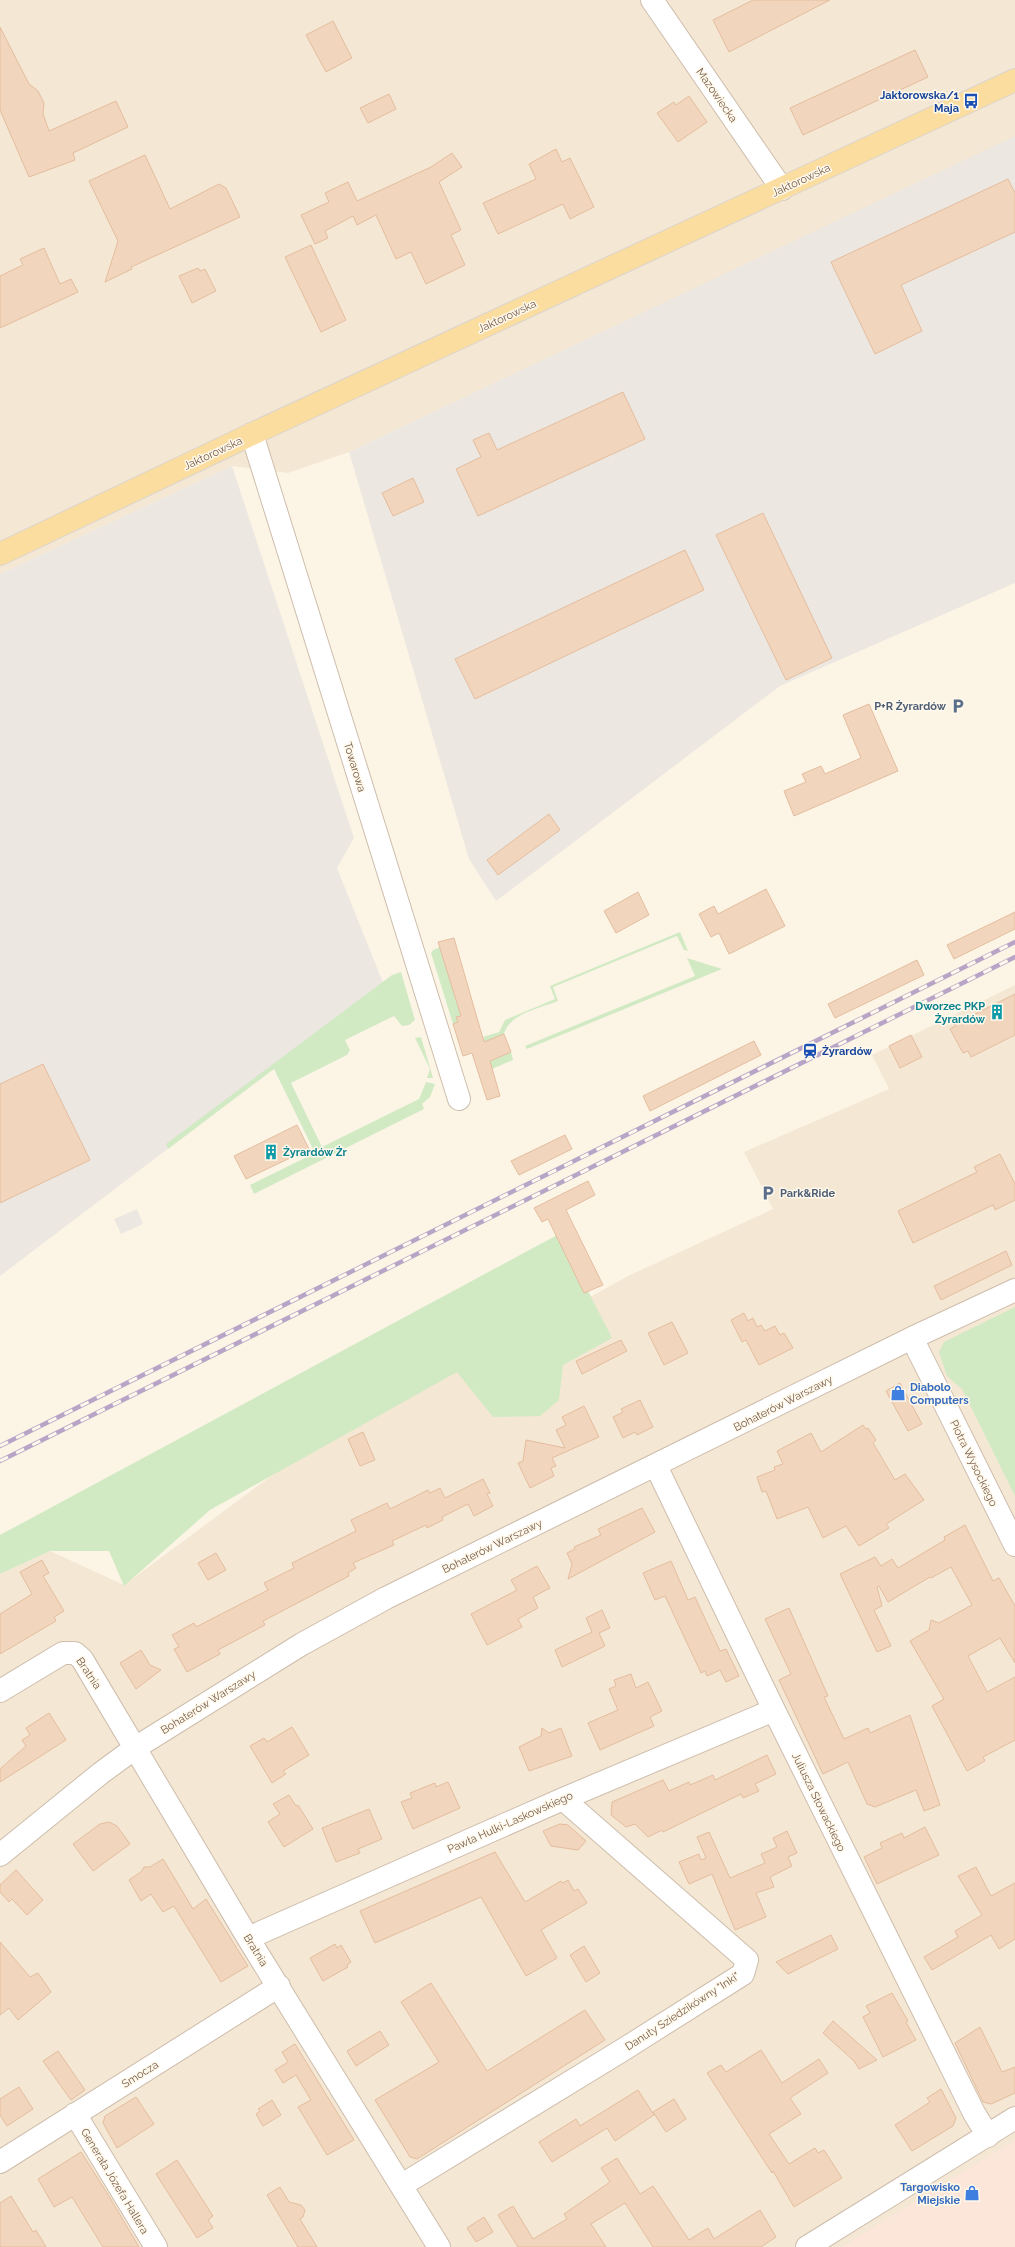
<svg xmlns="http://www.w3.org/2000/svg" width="1015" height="2247" font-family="Raleway,sans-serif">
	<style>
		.residential { fill: #f4e7d4 }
		.commercial { fill: #fce6da }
		.industrial { fill: #ece7e0 }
		.green { fill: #d1eac4 }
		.building { fill: #f2d5bd; stroke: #e4bd9e }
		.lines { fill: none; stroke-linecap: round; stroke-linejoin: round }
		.minor-casing { stroke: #cebdac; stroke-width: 24 }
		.major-casing { stroke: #dbd5d0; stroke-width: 24 }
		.minor { stroke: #fff; stroke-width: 22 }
		.major { stroke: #fadd9f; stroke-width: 22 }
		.rail-casing { stroke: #b8a4c6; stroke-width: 4.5 }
		.rail { stroke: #fff9ec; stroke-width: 3; stroke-dasharray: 9; stroke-linecap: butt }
		.labels { text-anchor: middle; stroke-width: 3; stroke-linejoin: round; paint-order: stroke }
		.street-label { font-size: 11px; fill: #765c4a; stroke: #fff9ec }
		.transit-label { font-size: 11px; font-weight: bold; fill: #164399; stroke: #fff9ec; text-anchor: end }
		.service-label { font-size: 11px; font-weight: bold; fill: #4e5e75; stroke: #fff9ec; text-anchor: end }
		.culture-label { font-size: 11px; font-weight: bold; fill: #0d838f; stroke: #fff9ec; text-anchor: end }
		.shop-label { font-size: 11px; font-weight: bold; fill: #366cbe; stroke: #fff9ec; text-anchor: start }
	</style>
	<rect width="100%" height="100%" fill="#fcf5e6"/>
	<path class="residential" d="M0,0H1015V137L349,452L288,473L232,466L0,574Z
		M1015,985V2247H0V1574L50,1551L124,1585L293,1460L630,1275L773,1209L744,1152L889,1089L872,1055Z"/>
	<path class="commercial" d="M1015,2140V2247H842Z"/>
	<path class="industrial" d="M1015,136V583L780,686L496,901L469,859L349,452Z
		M232,466L354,838L337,868L384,985L0,1276V574Z
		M137,1209L143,1224L121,1234L114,1219Z"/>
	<path class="green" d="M680,932L688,951L684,950L677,936L553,987L558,1001C540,1008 509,1014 504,1034L488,1041L495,1059L511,1052L513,1060L492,1069L483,1037L499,1032L505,1020L555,999L550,986Z
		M440,947L461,1016L456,1017L458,1022L453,1024L431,953L433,950Z
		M687,958L722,969L527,1049L525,1046L695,976Z
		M401,972L415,1020L409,1025L402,1026L394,1016L351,1037L345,1040L350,1050L347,1055L291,1083L322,1147L419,1099L426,1082L435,1084L430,1097L422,1104L424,1109L254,1194L250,1185L315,1153L274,1069L168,1149L166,1144L392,975Z
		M421,1037L433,1078H427L430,1069L415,1038Z
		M559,1234L612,1338L563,1365L559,1400L540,1416L493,1417L457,1372L210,1510L124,1586L109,1551H50L0,1574V1535Z
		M1015,1307V1496L962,1389L947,1376L939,1352L944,1342Z"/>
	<path class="building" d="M753,0H830L729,52L713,20Z
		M333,21L352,58L326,72L306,35Z
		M0,27L29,84L38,91L44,103L43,114L49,131L116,101L128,127L73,153L75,160L29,177L0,110Z
		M915,50L928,77L803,135L790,108Z
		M389,94L396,109L368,123L360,108Z
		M689,96L707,122L678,142L657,113L674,102L676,105Z
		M556,149L562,162L570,158L594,207L570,219L563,204L498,234L483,203L536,179L529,164Z
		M452,153L462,167L439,182L461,230L451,235L465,265L426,284L411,252L396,259L376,215L357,225L353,216L325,231L328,238L315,244L301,215L329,202L325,193L348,182L357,201L431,167Z
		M145,155L170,209L219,184L226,188L240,217L131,267L132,269L105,282L118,241L89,181Z
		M1008,179L1015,193V232L901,285L922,331L875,354L831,262Z
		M311,245L346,320L321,332L285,257Z
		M44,248L60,284L71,279L78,292L0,328V276L23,265L20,259Z
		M198,268L200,271L205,269L216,291L192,303L179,276Z
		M623,392L645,439L478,516L456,469L481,457L473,440L489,433L497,450Z
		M413,478L424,502L393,516L382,493Z
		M763,513L832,658L786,680L716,535Z
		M685,550L704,590L475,699L455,659Z
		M869,704L898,771L794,816L784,791L806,782L802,774L821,766L825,774L861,758L843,715Z
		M549,814L560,830L498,875L487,860Z
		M766,889L785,926L729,954L719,933L711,937L699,914L714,906L718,914Z
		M638,892L649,915L616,933L604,911Z
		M1015,912V929L954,959L947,945Z
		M454,938L484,1042L504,1034L511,1052L490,1061L500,1096L487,1100L472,1053L463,1056L453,1024L458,1022L456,1017L461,1016L438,942Z
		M917,960L924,975L835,1018L828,1004Z
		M1015,994V1035L971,1057L968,1051L963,1053L950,1029L955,1026V1024Z
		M911,1035L922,1057L900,1068L889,1046Z
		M754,1041L761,1055L650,1111L643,1096Z
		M43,1064L90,1160L0,1203V1084Z
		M297,1125L309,1149L246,1179L234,1156Z
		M565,1135L572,1149L519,1175L511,1161Z
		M1000,1154L1015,1184V1200L995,1210L993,1205L913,1243L898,1211L977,1172L974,1167Z
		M588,1181L595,1195L566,1210L603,1285L584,1293L548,1219L542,1222L534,1208Z
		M1006,1251L1012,1265L941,1300L934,1286Z
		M744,1313L748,1321L753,1318L757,1327L761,1325L765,1331L775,1326L780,1335L784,1333L793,1348L759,1365L746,1340L742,1342L731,1320Z
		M672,1322L688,1353L664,1365L648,1333Z
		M621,1340L627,1351L582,1374L576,1361Z
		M900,1383L922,1424L908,1431L886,1391Z
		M640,1400L653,1427L637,1435L635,1432L623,1438L613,1417L623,1412L621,1409Z
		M584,1406L599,1437L552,1458L556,1466L551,1468L554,1476L530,1488L518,1463L523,1461L526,1440L565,1448L556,1430L566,1425L562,1417Z
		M863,1425L866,1429L868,1428L876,1440L873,1443L895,1480L905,1474L924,1500L886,1524L889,1528L859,1546L846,1526L823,1538L808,1507L777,1519L766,1491L762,1492L757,1477L775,1470L774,1467L783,1464L777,1451L811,1433L821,1452Z
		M363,1432L375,1460L360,1466L348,1439Z
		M483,1479L490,1493L487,1494L493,1506L474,1516L468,1504L442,1517L443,1520L427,1528L426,1525L392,1541L394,1545L353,1563L356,1568L348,1573L349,1576L263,1621L265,1625L218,1650L220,1654L187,1672L174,1649L179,1647L172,1635L194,1623L196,1627L268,1590L264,1583L294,1568L292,1563L356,1531L351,1520L387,1503L390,1509L428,1490L430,1493L440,1488L445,1498Z
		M642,1508L655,1532L568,1579L572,1564L567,1553L575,1549L574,1547L601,1535L598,1529Z
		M965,1525L993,1581L999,1578L1015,1606V1663L1000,1638L968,1656L987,1692L1015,1677V1740L983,1757L985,1761L967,1771L932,1706L944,1699L910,1641L929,1630L931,1620L939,1623L972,1605L951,1567L931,1578L930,1577L888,1602L879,1586L877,1587L882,1606L874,1610L891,1646L877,1652L840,1574L875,1557L881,1566L892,1559L898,1568L945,1540L944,1537Z
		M216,1553L226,1570L208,1580L198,1563Z
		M42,1560L49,1573L43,1576L64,1611L54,1617L56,1621L0,1654V1614L32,1594L20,1572Z
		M671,1561L688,1600L695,1597L720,1651L726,1649L739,1676L726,1682L720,1670L707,1676L705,1671L701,1673L665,1596L655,1600L643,1573Z
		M537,1566L550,1588L533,1597L538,1608L518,1619L522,1627L487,1645L471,1614L517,1590L511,1580Z
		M789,1608L828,1696L824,1697L844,1739L868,1728L870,1733L910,1715L940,1805L924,1811L916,1790L875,1807L867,1804L848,1762L823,1774L779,1680L791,1674L765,1619Z
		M602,1610L610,1628L599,1633L605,1646L562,1667L555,1650L592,1632L586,1618Z
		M141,1650L150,1665L161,1670L136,1689L120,1663Z
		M631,1674L636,1688L648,1682L662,1711L650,1717L654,1726L600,1750L588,1723L618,1710L609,1689L616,1686L614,1680Z
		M49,1713L66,1740L0,1782V1769L26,1746L22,1740L30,1735L26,1728Z
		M292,1727L309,1755L283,1771L286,1774L272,1783L250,1746L264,1738L267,1742Z
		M542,1728L549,1733L561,1728L572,1756L529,1771L519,1747L541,1736Z
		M767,1755L776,1774L755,1784L759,1791L743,1798L741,1794L663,1832L662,1830L648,1837L635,1824L626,1827L611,1815L612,1802L663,1780L669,1791L689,1782L690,1785L713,1775L715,1780Z
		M448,1782L460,1808L413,1829L401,1802L412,1798L410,1793L435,1783L436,1787Z
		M289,1795L296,1806L298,1805L313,1829L284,1847L268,1822L280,1814L273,1804Z
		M369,1809L382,1839L358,1849L360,1853L336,1862L322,1828Z
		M109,1822L117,1826L130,1844L93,1871L73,1844L100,1824Z
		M560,1824L568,1825L586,1841L578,1850L551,1846L543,1831Z
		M925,1827L939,1855L877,1884L864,1857L882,1848L880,1843L902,1833L904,1838Z
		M787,1831L797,1853L788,1857L792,1866L770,1877L774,1887L756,1893L766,1917L735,1930L712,1874L689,1884L679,1862L699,1854L701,1860L706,1858L697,1837L709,1832L730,1878L765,1863L761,1854L777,1847L773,1838Z
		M495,1852L525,1902L561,1881L563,1883L568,1880L574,1891L578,1889L587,1903L541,1930L557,1958L526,1976L481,1897L375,1943L360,1911Z
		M163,1859L193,1909L206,1899L248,1966L221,1982L174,1906L163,1912L151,1894L141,1901L129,1880L141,1872L144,1867H150Z
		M976,1867L991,1896L1015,1883V1939L999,1949L991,1935L932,1970L924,1957L958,1937L955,1931L982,1915L958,1876Z
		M16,1870L43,1900L27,1915L12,1899L9,1902L0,1892V1885Z
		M831,1935L838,1949L788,1974L776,1962Z
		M0,1942L30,1977L38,1973L51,1992L18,2020L9,2008L0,2015Z
		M335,1944L337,1948L341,1945L351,1962L347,1965L348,1967L323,1981L310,1958Z
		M584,1946L600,1973L586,1982L570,1955Z
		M431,1983L487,2071L585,2010L605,2040L417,2159L410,2157L375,2100L439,2062L401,2002Z
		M892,1993L908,2021L906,2022L916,2040L883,2057L863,2017L870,2013L866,2006Z
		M833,2021L877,2060L859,2069L854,2061L823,2033Z
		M980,2027L1002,2072L1015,2067V2093L991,2104L983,2102L955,2043Z
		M380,2031L389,2045L356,2066L347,2051Z
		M295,2044L354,2140L327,2155L298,2107L311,2100L296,2075L283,2083L275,2070L288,2062L282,2052Z
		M761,2050L782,2083L819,2059L828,2073L790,2098L801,2114L769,2134L789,2164L815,2148L818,2153L824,2150L842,2178L794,2207L773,2171L772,2173L707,2073L721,2065L726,2072Z
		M58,2051L85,2090L71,2100L43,2061Z
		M19,2087L33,2109L7,2126L0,2115V2099Z
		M941,2089L956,2118L953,2126L912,2151L895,2125L930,2102L927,2098Z
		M638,2090L654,2115L615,2141L607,2128L552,2162L539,2142L576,2119L580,2126Z
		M136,2097L154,2124L117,2148L103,2123L105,2116Z
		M674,2099L686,2119L666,2132L653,2112Z
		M272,2100L281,2115L263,2126L256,2114L260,2111L258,2109Z
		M81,2152L109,2196L139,2247H103L72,2197L54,2207L38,2179Z
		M617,2158L640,2194L653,2186L689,2240L708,2228L714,2239L760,2210L776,2237L761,2247H653L625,2203L591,2224L606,2247H518L498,2215L513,2206L533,2239L567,2219L564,2214L610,2182L601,2168Z
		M177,2160L213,2216L208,2220L213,2228L197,2238L156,2174Z
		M280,2187L289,2202L301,2205L305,2210L303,2217L300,2219L317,2247H298L267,2195Z
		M11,2196L33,2232L36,2230L46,2247H0V2203Z
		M484,2217L493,2232L476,2242L467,2228Z"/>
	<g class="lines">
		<g class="minor-casing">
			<path id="minor" d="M652,0L782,189
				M252,434L459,1099
				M912,1338L1015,1545
				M656,1466L774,1710L974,2113L988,2136
				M0,1691L63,1653H75L82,1659L248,1938L439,2247
				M0,1855L101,1773L135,1748L302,1644L386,1598L912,1338L1015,1290
				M248,1938L563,1799L774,1710
				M75,2114L156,2247
				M0,2162L279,1986
				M402,2185L621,2051L743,1974L747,1960L563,1799
				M807,2247L1015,2118"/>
		</g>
		<g class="major-casing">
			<path id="major" d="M0,554L252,434L1015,80"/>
		</g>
		<use href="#minor" class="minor"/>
		<use href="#major" class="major"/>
		<g class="rail-casing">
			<path id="rail" d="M0,1446L1015,942
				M0,1461L1015,957"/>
		</g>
		<use href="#rail" class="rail"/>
	</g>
	<defs>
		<g id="bus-bare" transform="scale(1.2)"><path d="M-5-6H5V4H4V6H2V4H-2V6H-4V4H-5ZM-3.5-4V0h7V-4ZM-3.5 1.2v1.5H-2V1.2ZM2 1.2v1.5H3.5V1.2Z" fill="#1a4fb4" stroke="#fff9ec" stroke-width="2.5" paint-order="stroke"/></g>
		<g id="parking-bare" transform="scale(1.2)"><path d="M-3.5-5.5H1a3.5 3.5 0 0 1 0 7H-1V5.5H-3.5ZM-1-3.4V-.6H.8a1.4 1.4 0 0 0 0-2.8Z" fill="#5c6f8a" stroke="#fff9ec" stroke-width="2.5" paint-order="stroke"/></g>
		<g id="building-bare" transform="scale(1.2)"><path d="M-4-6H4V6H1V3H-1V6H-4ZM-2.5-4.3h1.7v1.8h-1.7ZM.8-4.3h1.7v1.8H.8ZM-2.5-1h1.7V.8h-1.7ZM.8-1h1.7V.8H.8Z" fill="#0f9aa8" stroke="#fff9ec" stroke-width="2.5" paint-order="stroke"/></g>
		<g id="station-bare" transform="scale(1.2)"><path d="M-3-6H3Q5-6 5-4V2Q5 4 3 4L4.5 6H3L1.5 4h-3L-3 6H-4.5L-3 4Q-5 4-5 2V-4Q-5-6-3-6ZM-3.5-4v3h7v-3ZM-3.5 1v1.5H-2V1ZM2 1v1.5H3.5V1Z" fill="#1a4fb4" stroke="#fff9ec" stroke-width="2.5" paint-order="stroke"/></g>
		<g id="shop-bare" transform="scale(1.2)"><path d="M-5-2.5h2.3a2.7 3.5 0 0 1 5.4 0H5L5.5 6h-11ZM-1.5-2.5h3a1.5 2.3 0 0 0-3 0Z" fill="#3f7fe0" stroke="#fff9ec" stroke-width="2.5" paint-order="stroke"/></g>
	</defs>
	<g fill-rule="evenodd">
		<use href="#bus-bare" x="971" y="101"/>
		<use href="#parking-bare" x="958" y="706"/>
		<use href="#building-bare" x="997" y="1012"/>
		<use href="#station-bare" x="810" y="1051"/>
		<use href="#building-bare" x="271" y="1152"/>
		<use href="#parking-bare" x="768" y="1193"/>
		<use href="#shop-bare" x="898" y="1393"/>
		<use href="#shop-bare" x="972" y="2193"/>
	</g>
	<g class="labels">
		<g class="street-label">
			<text transform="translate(717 95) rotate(55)" y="4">Mazowiecka</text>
			<text transform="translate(801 180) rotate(-25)" y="4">Jaktorowska</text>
			<text transform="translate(507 316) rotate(-25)" y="4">Jaktorowska</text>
			<text transform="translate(213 453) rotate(-25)" y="4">Jaktorowska</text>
			<text transform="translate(355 767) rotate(73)" y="4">Towarowa</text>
			<text transform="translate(783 1403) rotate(-27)" y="4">Bohaterów Warszawy</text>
			<text transform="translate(974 1463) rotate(64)" y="4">Piotra Wysockiego</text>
			<text transform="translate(492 1546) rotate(-26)" y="4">Bohaterów Warszawy</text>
			<text transform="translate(89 1673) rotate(56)" y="4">Bratnia</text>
			<text transform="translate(208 1702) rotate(-32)" y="4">Bohaterów Warszawy</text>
			<text transform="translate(819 1802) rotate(64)" y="4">Juliusza Słowackiego</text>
			<text transform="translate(510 1822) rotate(-24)" y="4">Pawła Hulki-Laskowskiego</text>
			<text transform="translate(256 1950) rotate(58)" y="4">Bratnia</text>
			<text transform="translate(682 2011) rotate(-33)" y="4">Danuty Sziedzikówny "Inki"</text>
			<text transform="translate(140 2074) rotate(-32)" y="4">Smocza</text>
			<text transform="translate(115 2181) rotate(59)" y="4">Generała Józefa Hallera</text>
		</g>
		<g class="transit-label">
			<text x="959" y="99">Jaktorowska/1<tspan x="959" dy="13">Maja</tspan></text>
			<text x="822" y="1055" text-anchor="start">Żyrardów</text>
		</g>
		<g class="service-label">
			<text x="946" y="710">P+R Żyrardów</text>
			<text x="780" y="1197" text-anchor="start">Park&amp;Ride</text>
		</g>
		<g class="culture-label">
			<text x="985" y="1010">Dworzec PKP<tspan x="985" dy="13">Żyrardów</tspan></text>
			<text x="283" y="1156" text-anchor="start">Żyrardów Żr</text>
		</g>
		<g class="shop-label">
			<text x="910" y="1391">Diabolo<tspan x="910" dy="13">Computers</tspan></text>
			<text x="960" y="2191" text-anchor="end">Targowisko<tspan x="960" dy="13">Miejskie</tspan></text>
		</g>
	</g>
</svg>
